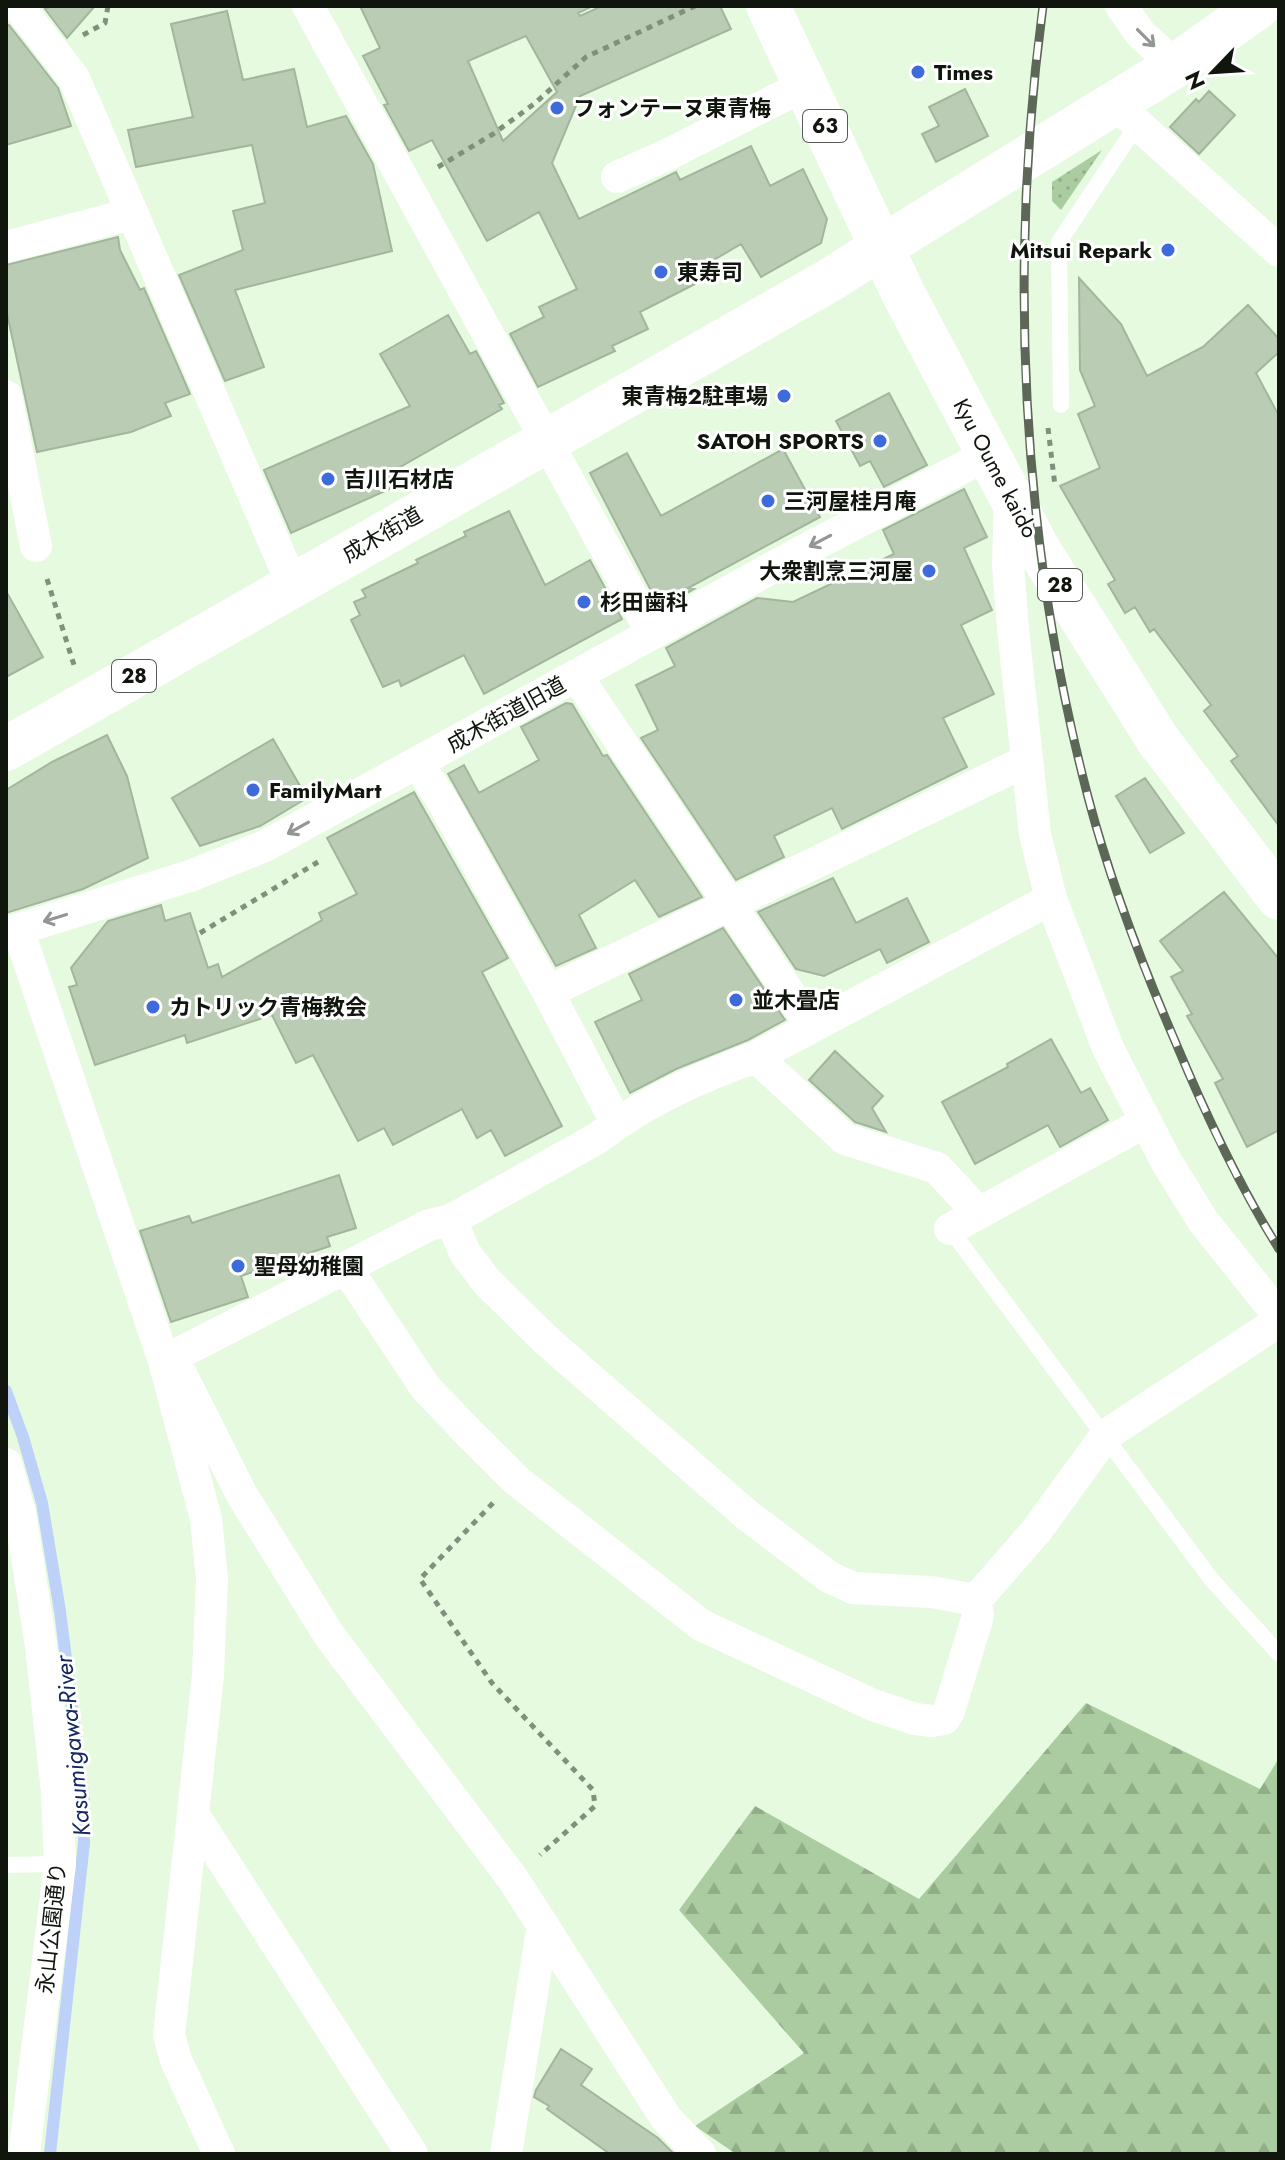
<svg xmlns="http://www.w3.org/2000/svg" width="1285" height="2160" font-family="Jost,'Noto Sans JP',sans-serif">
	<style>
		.grass { fill: url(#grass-dots) }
		.forest { fill: url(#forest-firs) }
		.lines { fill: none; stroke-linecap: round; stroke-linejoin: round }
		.stream { stroke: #bed2f9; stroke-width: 12 }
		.building { fill: #bacdb4; stroke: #a3b69d; stroke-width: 2; fill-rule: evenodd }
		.path { stroke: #818f7d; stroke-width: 5; stroke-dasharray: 6 6; stroke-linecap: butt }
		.lane { stroke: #fff; stroke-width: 16 }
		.street { stroke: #fff; stroke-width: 32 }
		.secondary { stroke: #fff; stroke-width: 44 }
		.primary { stroke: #fff; stroke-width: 44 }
		.rail-casing { stroke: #5c6758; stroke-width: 9 }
		.rail { stroke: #fff; stroke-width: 6; stroke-dasharray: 18; stroke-linecap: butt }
		.oneway { stroke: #939693 }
		.poi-dot { fill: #3e6bdc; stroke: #fff; stroke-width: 3 }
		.labels { text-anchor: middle; stroke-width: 6; stroke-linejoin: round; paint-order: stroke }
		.shield { fill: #fff; stroke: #585c56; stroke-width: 2 }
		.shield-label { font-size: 20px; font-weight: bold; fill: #10160e }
		.poi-label { font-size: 22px; font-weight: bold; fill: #10160e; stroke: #fff; text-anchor: start }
		.street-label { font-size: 22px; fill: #10160e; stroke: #fff }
		.water-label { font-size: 24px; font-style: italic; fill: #142962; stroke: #fff }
	</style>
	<defs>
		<pattern id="grass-dots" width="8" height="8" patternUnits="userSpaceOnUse" patternTransform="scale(2)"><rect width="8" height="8" fill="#aacca0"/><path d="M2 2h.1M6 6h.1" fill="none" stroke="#91ae89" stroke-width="1.8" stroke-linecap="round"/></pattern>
		<pattern id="forest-firs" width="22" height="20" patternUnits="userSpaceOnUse" patternTransform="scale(2)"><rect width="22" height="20" fill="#aacca0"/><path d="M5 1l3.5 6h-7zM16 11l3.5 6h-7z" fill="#91ae89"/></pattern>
	</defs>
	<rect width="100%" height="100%" fill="#e6fadf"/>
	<path class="grass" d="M1102,150L1061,210L1052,201V182Z"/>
	<path class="forest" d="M1086,1703L1260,1789L1279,1758V2154H736L695,2126L804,2053L679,1910L755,1806L919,1899Z"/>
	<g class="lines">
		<path class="stream" d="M6,1391L23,1437L42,1503L60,1611L84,1801V1843L50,2154"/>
	</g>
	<path class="building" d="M52,6H95L67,38L45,9Z
		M360,6H593L578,13L580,16L602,6H720L731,29L580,96L552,163L579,219L676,172L680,180L751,146L770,186L803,169L827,219L821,243L761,277L741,244L690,274L695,284L640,312L648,329L612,346L615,351L538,387L510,334L544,317L539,307L577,289L539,212L487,241L432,140L409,151L384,105L388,104L363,56L380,48ZM526,36L557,92L503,141L468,61Z
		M227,11L243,80L294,69L307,127L346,116L373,164L392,251L235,290L264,367L225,381L179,275L243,250L233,211L265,203L252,145L136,167L128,130L193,117L171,24Z
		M9,25L58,88L71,126L6,145V27Z
		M965,89L988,136L936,162L922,134L939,126L929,107Z
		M1209,91L1235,115L1199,154L1170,127L1196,99L1199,102Z
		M118,237L120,250L140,290L144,288L190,394L165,403L171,416L131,432L37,452L6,309V265Z
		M1079,278L1121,324L1147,376L1203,347L1248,305L1279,339V352L1256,373L1279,416V826L1231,761L1238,756L1204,711L1211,705L1154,629L1150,632L1135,607L1125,613L1108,584L1115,580L1060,486L1100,468L1078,414L1095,406L1080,370Z
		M448,315L470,354L476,351L504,403L499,405L502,409L388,474L394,487L291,533L264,470L410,406L380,354Z
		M889,393L927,465L884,487L870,461L860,466L836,421Z
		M783,449L820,517L688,588L694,589L660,608L590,473L627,453L661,516Z
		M964,489L987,537L964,548L992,610L961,625L994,694L943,718L967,767L842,829L832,808L774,836L784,857L736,880L641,738L658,730L636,685L675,666L666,648L757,598L793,602L894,554L883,530Z
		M509,511L545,585L590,560L622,619L484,694L464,655L401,686L399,680L383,687L351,620L360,615L354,602L366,597L362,590L418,563L416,560L466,536L464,532Z
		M6,591L43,657L6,677Z
		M566,703L572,704L603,756L607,755L702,897L659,917L635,880L579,915L596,948L556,966L448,774L464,765L479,793L539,760L521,727Z
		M107,735L127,776L148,858L83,889L6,913V790L52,762Z
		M273,739L307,798L260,826L200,846L172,798Z
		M1145,778L1184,833L1150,853L1116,796Z
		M414,792L508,958L482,972L562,1126L505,1156L491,1130L477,1138L462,1109L393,1145L384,1128L358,1141L313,1055L296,1063L272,1015L187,1043L185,1035L95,1065L69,987L77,985L71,968L108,921L161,905L165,921L190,913L208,968L218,964L222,977L322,920L319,913L357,894L327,838Z
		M833,878L856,923L907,898L929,942L887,963L880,949L824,976L796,969L758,912Z
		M1224,892L1279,959V1130L1247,1147L1215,1083L1223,1079L1187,1016L1192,1014L1171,977L1183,971L1160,941Z
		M723,928L785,1020L748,1040L676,1069L630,1093L595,1022L642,1000L629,974Z
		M1051,1039L1081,1093L1090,1088L1108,1120L1060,1147L1048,1125L975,1164L942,1102L1008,1067L1007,1064Z
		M835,1051L883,1096L872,1108L886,1132L855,1122L809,1080Z
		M339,1175L356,1228L327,1237L330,1246L241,1276L248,1297L245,1298L171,1322L140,1231L189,1216L192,1223Z
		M561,2049L592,2069L581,2085L658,2138L674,2154H610L547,2109L549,2106L534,2097L536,2090Z"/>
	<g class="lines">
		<path class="path" d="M83,35L105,23L108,6
			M438,167L493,134L534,104L586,57L695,6
			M1048,428L1055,486
			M47,579L74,665
			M200,933L318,862
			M493,1503L420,1579L492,1683L593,1790L595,1806L540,1855"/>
		<path class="lane" d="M1061,405L1059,242L1137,125
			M950,1229L1211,1579L1279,1654
			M6,1865L60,1864"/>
		<path class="street" d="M18,6L74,78L293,586
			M308,6L652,633
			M1121,6L1140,33L1175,66
			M1114,103L1279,251
			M617,177L665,156L805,85
			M6,247L131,214
			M6,396L36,546
			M1010,498L1008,565L1013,629L1035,834L1051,899L1108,1048L1166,1161L1203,1221L1279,1316
			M576,675L812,1027
			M418,763L443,802L548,992L617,1124L596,1139L451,1220L465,1253L487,1282L547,1341L747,1515L829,1577L853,1588L931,1592L976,1600
			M18,929L164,1361L206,1519L212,1579L208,1675L169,2035L176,2060L219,2154
			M6,933L190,876L265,846L810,547L989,454
			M548,992L1026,761
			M756,1057L845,1139L937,1168L979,1213
			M617,1124C659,1095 708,1074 756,1057L1051,899
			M950,1229L1145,1122
			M347,1269L425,1387L466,1430L516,1480L701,1625L873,1705L915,1719L932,1721L944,1719L949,1711L978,1616L976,1600L1037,1530L1106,1435L1279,1321
			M164,1361L429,1225L451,1220
			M182,1376L242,1495L329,1635L513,1879L666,2118L700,2154
			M6,1464L20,1513L41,1646L57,1792L60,1864L24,2154
			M193,1814L412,2154
			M506,2154L543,1925"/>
		<path class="secondary" d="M882,247L1175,66L1259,6"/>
		<path class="primary" d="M768,6L903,293L1040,552L1158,740L1279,898
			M6,749L830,280L882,247"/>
		<g class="rail-casing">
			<path id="rail" d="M1043,6C1008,268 1021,541 1088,797C1110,881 1141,962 1175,1041C1205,1113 1238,1184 1279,1249"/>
		</g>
		<use href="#rail" class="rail"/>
	</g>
	<defs><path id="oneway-shaft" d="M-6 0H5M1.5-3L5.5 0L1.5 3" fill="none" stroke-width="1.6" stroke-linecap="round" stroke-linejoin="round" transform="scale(2)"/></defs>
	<g class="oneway">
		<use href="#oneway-shaft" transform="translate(1146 38) rotate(45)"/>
		<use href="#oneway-shaft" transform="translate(820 541) rotate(152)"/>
		<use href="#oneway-shaft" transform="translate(298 828) rotate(151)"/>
		<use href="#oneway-shaft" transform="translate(55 918) rotate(163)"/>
	</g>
	<g class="poi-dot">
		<circle cx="918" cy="72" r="8"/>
		<circle cx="557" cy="108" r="8"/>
		<circle cx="1168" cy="250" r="8"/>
		<circle cx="661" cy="272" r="8"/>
		<circle cx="784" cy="396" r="8"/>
		<circle cx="880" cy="441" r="8"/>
		<circle cx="328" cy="479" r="8"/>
		<circle cx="768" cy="501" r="8"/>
		<circle cx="929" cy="571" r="8"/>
		<circle cx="584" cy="602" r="8"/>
		<circle cx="253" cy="790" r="8"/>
		<circle cx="736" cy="1000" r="8"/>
		<circle cx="153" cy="1007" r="8"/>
		<circle cx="238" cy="1266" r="8"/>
	</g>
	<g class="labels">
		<g class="shield">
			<rect x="803" y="110" width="44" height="32" rx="6"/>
			<rect x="1038" y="569" width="44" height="32" rx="6"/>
			<rect x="112" y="660" width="44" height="32" rx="6"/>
		</g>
		<g class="shield-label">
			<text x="825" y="133">63</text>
			<text x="1060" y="592">28</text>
			<text x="134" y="683">28</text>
		</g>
		<g class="poi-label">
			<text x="934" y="80">Times</text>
			<text x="573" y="116">フォンテーヌ東青梅</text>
			<text x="1152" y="258" text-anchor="end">Mitsui Repark</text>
			<text x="677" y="280">東寿司</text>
			<text x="768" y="404" text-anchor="end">東青梅2駐車場</text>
			<text x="864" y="449" text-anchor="end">SATOH SPORTS</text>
			<text x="344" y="487">吉川石材店</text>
			<text x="784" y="509">三河屋桂月庵</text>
			<text x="913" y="579" text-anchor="end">大衆割烹三河屋</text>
			<text x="600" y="610">杉田歯科</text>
			<text x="269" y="798">FamilyMart</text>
			<text x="752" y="1008">並木畳店</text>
			<text x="169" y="1015">カトリック青梅教会</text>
			<text x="254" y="1274">聖母幼稚園</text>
		</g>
		<g class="street-label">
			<text transform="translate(996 468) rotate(62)" y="8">Kyu Oume kaido</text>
			<text transform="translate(382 534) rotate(-30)" y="8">成木街道</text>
			<text transform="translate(506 714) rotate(-29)" y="8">成木街道旧道</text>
			<text transform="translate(51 1928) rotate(-84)" y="8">永山公園通り</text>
		</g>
		<g class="water-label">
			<text transform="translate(73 1746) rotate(-96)" y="8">Kasumigawa-River</text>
		</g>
	</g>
	<rect width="1285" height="2160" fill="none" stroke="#10160e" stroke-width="16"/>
	<g transform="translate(1213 72) rotate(245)" stroke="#ffffff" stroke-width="6" paint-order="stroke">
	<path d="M0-6L14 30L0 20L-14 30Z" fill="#10160e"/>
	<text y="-12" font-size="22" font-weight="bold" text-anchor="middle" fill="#10160e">N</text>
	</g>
</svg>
